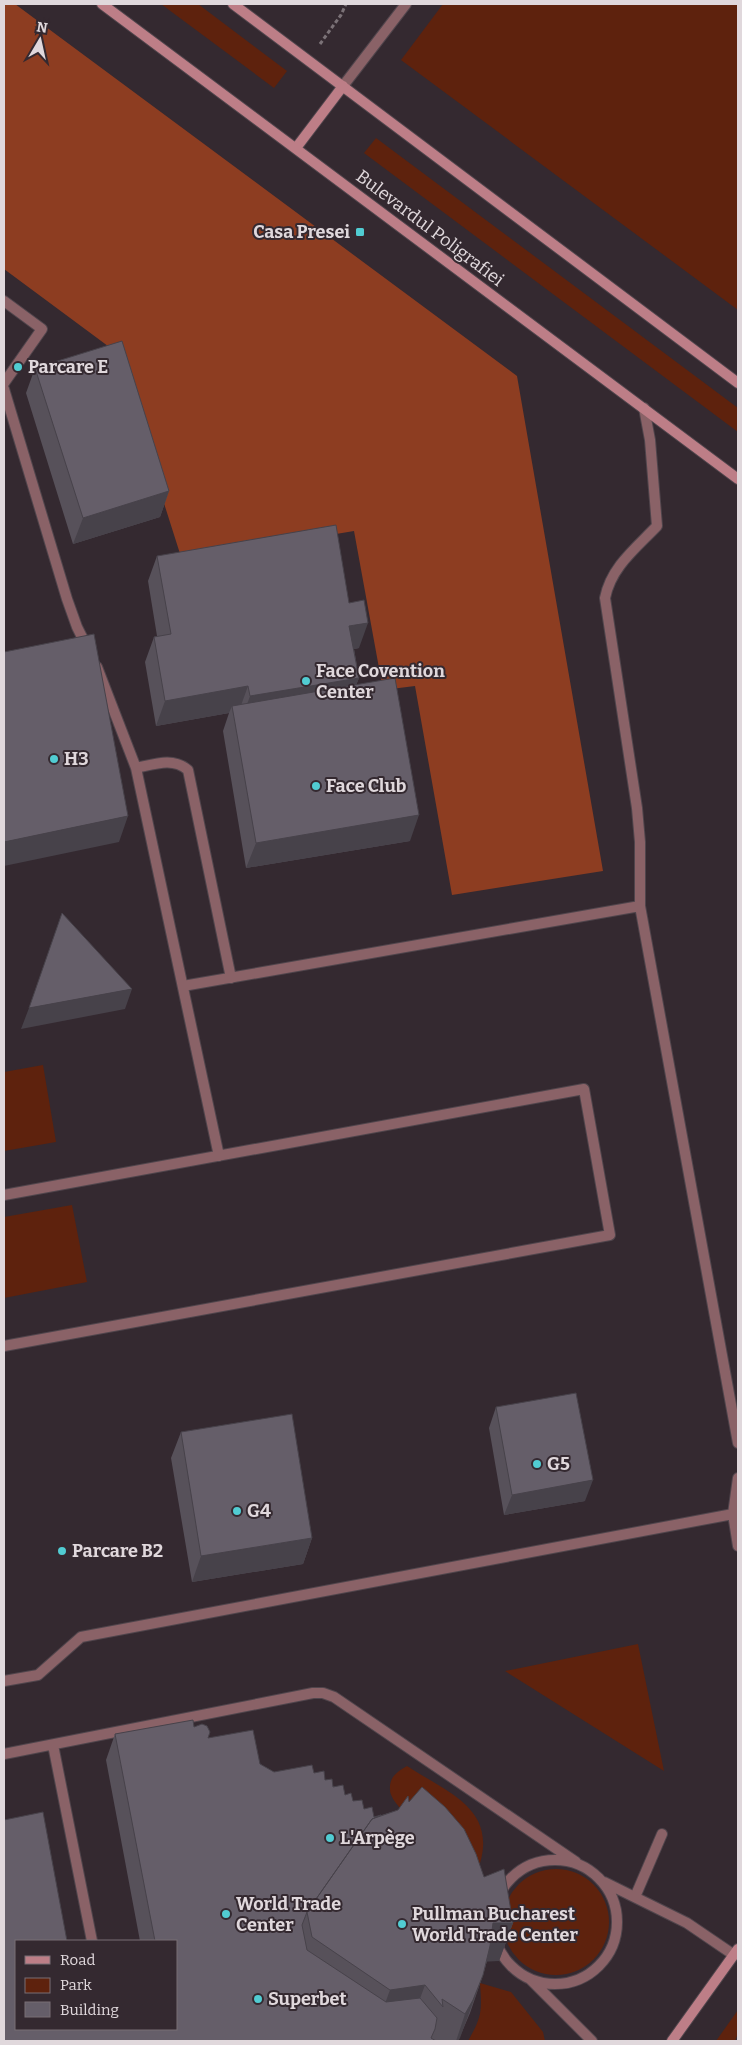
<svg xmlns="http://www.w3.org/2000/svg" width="742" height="2045" font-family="Bitter,serif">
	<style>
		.green { fill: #5e220d }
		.forest { fill: #8d3d21 }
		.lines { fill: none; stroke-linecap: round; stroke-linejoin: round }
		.service-casing { stroke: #50454c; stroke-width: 12 }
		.secondary-casing { stroke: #50454c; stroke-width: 12 }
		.path { stroke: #7b7277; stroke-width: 3; stroke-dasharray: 4 2.5; stroke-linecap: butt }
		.service { stroke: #8a6267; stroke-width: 10 }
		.secondary { stroke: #bd7e87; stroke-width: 10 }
		.wall { fill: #57515a }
		.shaded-wall { fill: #47424a }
		.building { fill: #655e69; stroke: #47424a }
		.poi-dot { fill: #51ccd2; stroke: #342930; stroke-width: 2 }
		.labels { text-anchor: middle; stroke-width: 4; stroke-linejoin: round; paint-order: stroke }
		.street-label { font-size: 18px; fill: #e0d8dc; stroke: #342930 }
		.poi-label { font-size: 18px; font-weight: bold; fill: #e0d8dc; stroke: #342930; text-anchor: start }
	</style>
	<rect width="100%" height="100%" fill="#342930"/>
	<path class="green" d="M161,4H198L287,71L274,88Z
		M443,4H738V310L401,60Z
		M376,138L738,408V432L364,153Z
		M43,1065L56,1142L4,1151V1072Z
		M72,1205L87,1282L4,1298V1217Z
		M638,1644L664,1771L505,1671Z
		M407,1766C450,1794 501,1810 477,1872C460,1858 390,1810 390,1790C389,1777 397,1772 407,1766Z
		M503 1922a53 53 0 1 1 106 0a53 53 0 1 1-106 0Z
		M480,1983L511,1992L543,2032L545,2041H468C482,2016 482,2012 480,1983Z
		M738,2010V2033L735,2041H716Z"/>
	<path class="forest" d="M4,4H15L517,376L603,871L452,895L415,686L383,690L354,531L182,560L116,352L4,269Z"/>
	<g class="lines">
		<g class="service-casing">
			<path id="service" d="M343,86L406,4
				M4,301L42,329L4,383
				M4,389L67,599L77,627L87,647
				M644,408L650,440L657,526C636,548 611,567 605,598L637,808L640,842V906L738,1443
				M97,667L136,768L219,1156
				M136,768C155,764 173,757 188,770L231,978
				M183,986L640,906
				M4,1195L584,1089L610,1235L4,1346
				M738,1478L733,1514L738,1546
				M4,1681L38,1675L81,1637L733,1514
				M53,1745L92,1941
				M4,1754L313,1693H323L334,1697L576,1862
				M493 1922a62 62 0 1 1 124 0a62 62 0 1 1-124 0Z
				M604,1882L687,1923L734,1955
				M635,1897L662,1834
				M530,1979L592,2041"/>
		</g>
		<g class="secondary-casing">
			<path id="secondary" d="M102,4L738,479
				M233,4L738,383
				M296,148L343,86
				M672,2041L738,1949"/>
		</g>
		<path class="path" d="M320,44L341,15L346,4"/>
		<use href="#service" class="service"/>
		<use href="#secondary" class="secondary"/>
	</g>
	<path class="wall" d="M35,368L169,491L160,517L73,544L26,393Z
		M157,556L349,603L359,648L354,649L359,678L356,685L410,841L246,868L223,731L229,713L156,726L145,662L154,637L157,636L148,581Z
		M496,1407L585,1501L504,1515L489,1428Z
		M181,1432L312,1538L303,1564L192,1582L171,1458Z
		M194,1727L208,1738L260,1764L274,1772L314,1773L325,1780L374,1817L382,1815L398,1810L409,1802L484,1877L513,1923L499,1961H487L483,1975L470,2013L458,2041H4L16,2029H176V1941H140L106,1760L115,1734Z"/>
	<path class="shaded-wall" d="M169,491L160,517L73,544L83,518Z
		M368,623L359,648L340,652L349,626Z
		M359,678L349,703L241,722L250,696Z
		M248,686L239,711L232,706L229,713L156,726L165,701Z
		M419,815L410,841L246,868L256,843Z
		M128,816L119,842L4,866V842Z
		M132,989L125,1009L21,1029L29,1008Z
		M593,1480L585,1501L504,1515L512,1495Z
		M312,1538L303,1564L192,1582L201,1556Z
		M493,1923H513L499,1961L479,1962Z
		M483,1975L460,2038L458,2041H456L465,2014Z
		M425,1985L411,2023L376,2028L390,1990Z"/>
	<path class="building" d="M122,341L169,491L83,518L35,368Z
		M336,525L349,603L364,600L368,623L349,626L359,678L250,696L248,686L165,701L154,637L171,634L157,556Z
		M94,634L128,816L4,842V652Z
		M395,678L419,815L256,843L232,706Z
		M62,913L132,989L29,1008Z
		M576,1393L593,1480L512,1495L496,1407Z
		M292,1414L312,1538L201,1556L181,1432Z
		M193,1720L194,1727L202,1724L207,1726L210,1732L208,1738L253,1730L260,1764L274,1772L312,1765L314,1773L324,1771L325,1780L332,1779L333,1787L343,1785L345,1795L351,1793L353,1801L362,1800L364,1809L372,1807L374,1817L381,1815L372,1819L307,1912L302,1925L307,1950L386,2002L420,1998L437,2018L435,2029L431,2038L436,2041H4V1820L43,1812L67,1941H16V2029H176V1941H155L115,1734Z
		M422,1787L445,1807L464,1829L476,1854L484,1877L504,1869L513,1923H493L490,1946L483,1975L473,2000L465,2014L442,1999L443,2007L425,1985L390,1990L312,1937L307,1912L372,1819L398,1810L408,1796L409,1802Z"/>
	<g class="poi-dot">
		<rect x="355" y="227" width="10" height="10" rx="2.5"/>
		<circle cx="18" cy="367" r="5"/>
		<circle cx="306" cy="681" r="5"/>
		<circle cx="54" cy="759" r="5"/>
		<circle cx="316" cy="786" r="5"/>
		<circle cx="537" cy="1464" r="5"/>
		<circle cx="237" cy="1511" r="5"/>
		<circle cx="62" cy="1551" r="5"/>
		<circle cx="330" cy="1838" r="5"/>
		<circle cx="226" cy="1914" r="5"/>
		<circle cx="402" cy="1924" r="5"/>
		<circle cx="258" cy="1999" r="5"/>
	</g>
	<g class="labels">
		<g class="street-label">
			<text transform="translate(430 228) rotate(37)" y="6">Bulevardul Poligrafiei</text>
		</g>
		<g class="poi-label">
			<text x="350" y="238" text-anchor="end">Casa Presei</text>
			<text x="28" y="373">Parcare E</text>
			<text x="316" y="677">Face Covention<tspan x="316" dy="21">Center</tspan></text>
			<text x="64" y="765">H3</text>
			<text x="326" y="792">Face Club</text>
			<text x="547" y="1470">G5</text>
			<text x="247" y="1517">G4</text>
			<text x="72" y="1557">Parcare B2</text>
			<text x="340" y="1844">L'Arpège</text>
			<text x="236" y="1910">World Trade<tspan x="236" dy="21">Center</tspan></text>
			<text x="412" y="1920">Pullman Bucharest<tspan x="412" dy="21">World Trade Center</tspan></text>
			<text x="268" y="2005">Superbet</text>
		</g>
	</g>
	<rect width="742" height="2045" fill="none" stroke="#e0d8dc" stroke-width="10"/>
	<rect x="15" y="1940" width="162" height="90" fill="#342930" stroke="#796f75"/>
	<rect x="25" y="1956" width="25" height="8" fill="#bd7e87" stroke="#796f75"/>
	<text x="60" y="1965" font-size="15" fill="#e0d8dc">Road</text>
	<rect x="25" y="1978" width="25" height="15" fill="#5e220d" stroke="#796f75"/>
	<text x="60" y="1990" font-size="15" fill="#e0d8dc">Park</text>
	<rect x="25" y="2002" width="25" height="15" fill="#655e69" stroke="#796f75"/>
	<text x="60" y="2015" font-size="15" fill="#e0d8dc">Building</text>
	<g transform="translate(40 40) rotate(9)" stroke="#342930" stroke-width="4" paint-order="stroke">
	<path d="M0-4L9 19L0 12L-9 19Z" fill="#e0d8dc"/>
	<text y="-8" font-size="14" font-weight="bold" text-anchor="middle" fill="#e0d8dc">N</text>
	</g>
</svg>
